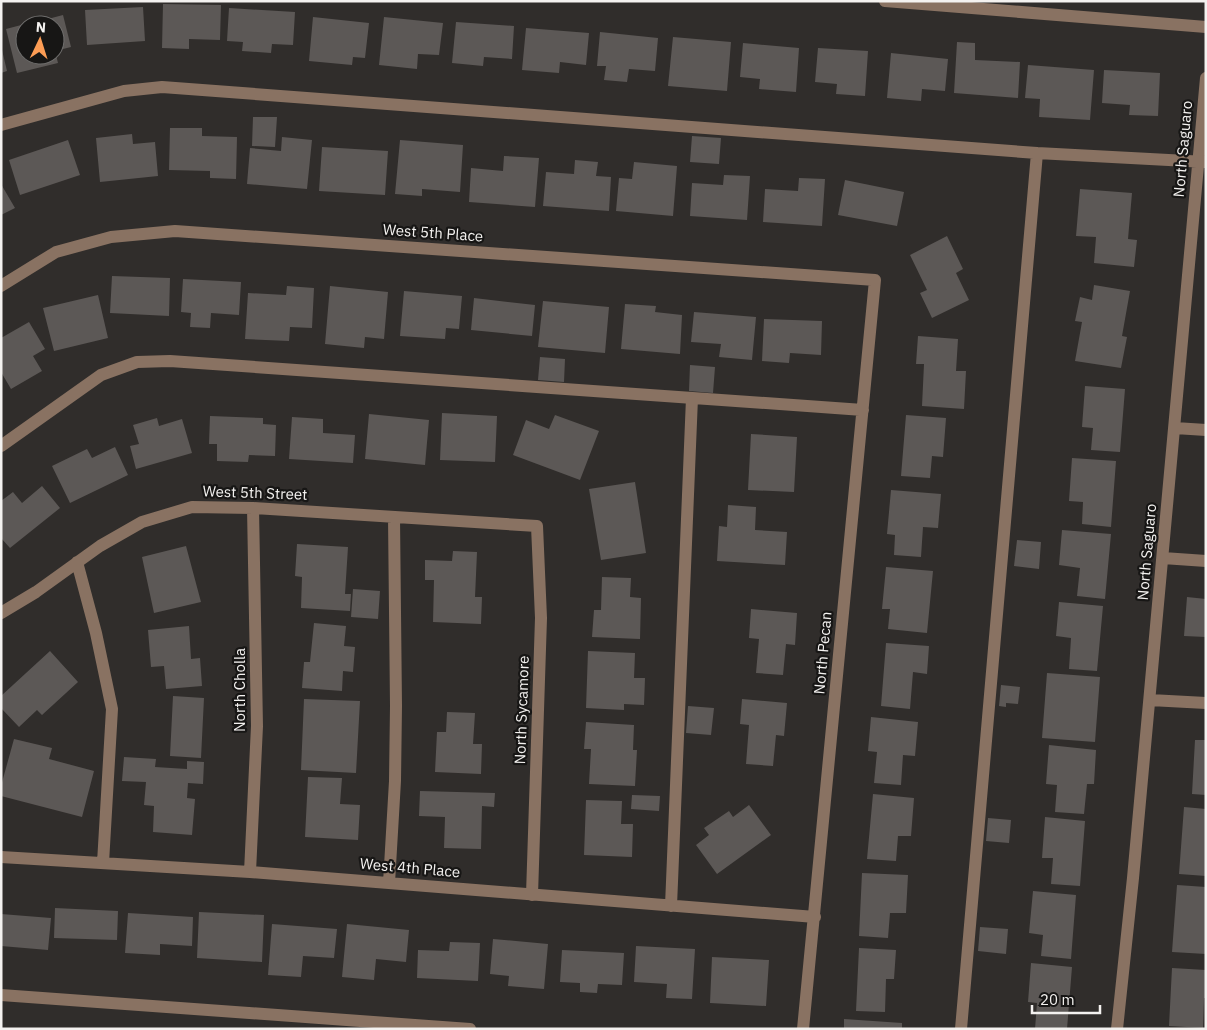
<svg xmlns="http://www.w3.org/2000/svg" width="1207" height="1030" font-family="'IBM Plex Sans',sans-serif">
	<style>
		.building { fill: #5c5856 }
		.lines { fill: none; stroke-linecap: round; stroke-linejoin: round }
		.minor { stroke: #897262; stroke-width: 12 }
		.labels { text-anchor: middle; stroke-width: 4.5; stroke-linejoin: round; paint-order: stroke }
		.street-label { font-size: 15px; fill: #f4f2f0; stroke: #171615 }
	</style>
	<rect width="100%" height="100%" fill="#302d2b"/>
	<path class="building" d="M163,4L221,5L220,40L189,39V49L162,48Z
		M143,7L145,41L87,45L85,10Z
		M229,8L295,12L293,45L272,44L271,53L242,51L243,42L227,41Z
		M63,15L71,47L55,51V25H25Z
		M313,17L369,23L365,58L353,57L352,65L309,61Z
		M384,17L443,23L439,55L418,54L417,69L379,65Z
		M456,22L514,26L512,59L484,57L483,66L452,63Z
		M25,24V55H56L58,63L17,73L6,29Z
		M526,28L589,33L586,65L560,62L559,73L522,70Z
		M600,32L658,38L655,71L629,69L627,82L604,80L606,66H597Z
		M673,37L731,42L727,91L668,86Z
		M957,42L975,43V60L1020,62L1018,98L954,93Z
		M743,43L799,48L796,92L759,89L760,79L740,77Z
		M818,48L868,51L865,96L836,94L837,84L815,82Z
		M2,50L7,71L1,73V51Z
		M891,53L948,59L945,91L922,89L921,101L887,98Z
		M1028,65L1094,70L1090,120L1039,117L1040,99L1025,98Z
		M1104,70L1160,73L1158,116L1129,115L1130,105L1102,103Z
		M253,117H277L275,147L252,146Z
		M170,128H202V136L237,137L236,179L210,178V171L169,170Z
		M132,134L133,144L155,142L158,176L100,182L96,138Z
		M692,136L721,138L719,164L690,162Z
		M282,137L312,140L307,189L247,184L250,148L281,151Z
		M68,140L80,175L20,195L9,160Z
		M400,140L463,145L460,192L422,189V196L395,194Z
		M322,147L388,151L385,195L319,191Z
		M504,156L539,158L535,207L469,202L471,168L503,171Z
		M575,160L598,162L596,176L611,177L609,211L543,206L546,172L574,174Z
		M634,162L677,166L673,216L616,211L619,178L632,179Z
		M724,175L750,176L747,220L690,216L692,183L723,185Z
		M799,178L825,179L822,226L763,222L765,189L798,191Z
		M845,180L904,192L897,226L838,215Z
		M1,184L15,208L1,215Z
		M1080,189L1132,193L1128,239L1137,240L1134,267L1094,263L1096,237L1076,236Z
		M947,236L963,269L956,273L969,300L932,318L920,293L927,290L910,255Z
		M112,276L170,278L169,316L110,313Z
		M183,279L241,282L239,315L211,313L210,328L190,327L191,313L181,312Z
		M1094,285L1130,291L1122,336L1127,337L1121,368L1075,361L1082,322L1075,321L1080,297L1092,300Z
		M287,286L314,288L312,328L290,327L289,341L245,339L248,293L286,295Z
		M330,286L388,292L384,339L365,337L364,348L325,344Z
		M404,291L462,296L459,329L446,328L445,339L400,336Z
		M98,295L108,338L54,351L43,308Z
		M474,298L535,305L532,336L471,330Z
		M543,301L609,307L605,353L538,347Z
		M625,304L656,306L655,312L682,315L680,354L621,349Z
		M694,312L756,317L752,360L719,357L721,344L691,342Z
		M764,319L822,321L821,355L790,353L789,363L762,361Z
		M29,322L45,349L33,356L42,371L11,389L1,372V338Z
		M918,336L958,339L956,371H966L964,409L922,406L924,364H916Z
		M540,357L565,359L564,382L538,380Z
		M690,365L715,367L713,393L689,391Z
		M1085,386L1125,389L1120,452L1091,450L1093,428L1082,427Z
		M442,413L497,416L495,462L440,460Z
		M369,414L429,420L425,465L365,459Z
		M555,415L599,431L580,480L513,455L526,420L549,429Z
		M906,415L946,418L943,457L932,456L930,478L901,476Z
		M210,416L263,418V424L276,425L275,456L249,455L248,462L217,461V444H209Z
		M292,417L323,419V433L355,435L353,463L289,459Z
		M157,418L159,426L182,419L192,453L136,469L130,446L139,444L133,425Z
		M751,434L797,437L794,492L748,490Z
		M115,447L128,475L70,503L52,466L87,449L92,458Z
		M1072,458L1116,461L1111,527L1082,524L1083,502L1069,501Z
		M635,482L646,553L601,560L589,489Z
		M42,486L60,508L10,548L1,538V501L13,492L22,503Z
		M891,490L941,494L938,528L923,527L921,557L894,555L895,535L887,534Z
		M728,505L756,507L755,530L787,532L785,565L717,561L719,526L727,527Z
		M1062,530L1111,534L1105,599L1077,596L1080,568L1059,565Z
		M1017,540L1041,542L1039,569L1014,566Z
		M297,544L348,547L345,594H351L350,611L301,608L302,577L295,576Z
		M186,546L201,602L154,613L142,557Z
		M453,551L477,552L475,597H482L481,624L433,622L434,580H425V560L452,561Z
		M886,567L933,571L927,633L888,629L890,609H882Z
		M602,577L631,578L630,597L641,598L640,639L592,637L594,610H601Z
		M353,589L380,591L378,619L351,617Z
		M1187,597L1206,599V637L1184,636Z
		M1059,602L1103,606L1097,671L1069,669L1071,638L1056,636Z
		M751,609L797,613L795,645L786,644L783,675L756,673L759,639L749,638Z
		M314,623L346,626L344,646L355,647L353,672L343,671L342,691L302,688L304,662H310Z
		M189,626L191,659L200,658L202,686L166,689L164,666L151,667L148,630Z
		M886,643L929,646L927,674L913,672L910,709L881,706Z
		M50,651L78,682L42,715L37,710L19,727L1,708V696Z
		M588,651L635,653L634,678H645L644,705L624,704V710L586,708Z
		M1047,673L1100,677L1095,742L1042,738Z
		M1001,685L1020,687L1018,704L1006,703V707L999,706Z
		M173,696L204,698L201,758L170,756Z
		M304,699L360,701L356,773L301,770Z
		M742,699L787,703L784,736L776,735L773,766L746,764L749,725L740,724Z
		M688,706L714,708L711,735L686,733Z
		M447,712L475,713L473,744H482L481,774L435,772L437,732H446Z
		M871,717L918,722L915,756L903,755L901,785L874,783L877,752L868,751Z
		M586,722L634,725L633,750H637L635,786L589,784L591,749H584Z
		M14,739L52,748L49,759L94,771L82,817L1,796V786Z
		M1195,740H1206V795L1192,794Z
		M1049,745L1096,750L1094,784H1087L1084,814L1055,812L1057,785L1046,784Z
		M124,757L156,759L155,767L187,769V761L204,762L203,784L188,783L187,798L195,799L192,835L153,832L154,806L144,805L146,782L122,781Z
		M308,777L342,778L340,804L360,805L358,840L305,837Z
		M420,791L495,793L494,807L482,806L481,849L444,848L445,817L419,816Z
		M873,794L914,798L911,836H898L896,861L867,859Z
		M632,795L660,796L659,811L631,809Z
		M586,800L622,801L621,824H633L632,857L584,855Z
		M749,805L771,835L717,874L696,845L709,835L704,828L729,811L733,817Z
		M1184,807L1206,809V876L1179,874Z
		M1045,817L1085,821L1080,886L1051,884L1053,858H1042Z
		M988,818L1011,820L1009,843L986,841Z
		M862,873L908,875L906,913H890L888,938L859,936Z
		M1177,885L1206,887V954L1172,952Z
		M1033,891L1076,895L1071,959L1041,956L1043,935L1029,933Z
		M55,908L118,911L117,940L54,938Z
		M199,912L264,915L262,962L197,958Z
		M128,913L193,917L192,946L160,944V955L125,953Z
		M1,914L51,918L48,950L1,946Z
		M272,924L337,929L334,958L303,956L301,977L268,975Z
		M347,924L409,930L406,962L376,959L374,980L342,977Z
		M980,927L1008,929L1006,954L978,951Z
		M493,939L548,944L544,989L508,986L509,976L490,974Z
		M450,942L480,943L478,981L417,978L418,950L449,951Z
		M636,946L695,949L692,999L666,998L667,984L634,982Z
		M859,948L896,950L894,979H886L885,1012L856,1011Z
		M562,950L624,953L622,985L598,984L597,993L580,992V983L560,982Z
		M712,957L769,960L766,1006L710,1003Z
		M1031,963L1072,967L1067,1029H1035L1037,1003L1028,1002Z
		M1172,968L1206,970V998H1204L1203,1028L1169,1026Z
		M844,1019L902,1023V1029H844Z"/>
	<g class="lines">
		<path class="minor" d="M885,1L1206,27
			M1,125L124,91L162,87L1037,153L1206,162
			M1,286L56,252L111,237L175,231L875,280L803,1029
			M1175,428L1206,430
			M1,446L101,375L137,362L170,361L863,410
			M1163,558L1206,561
			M77,562L96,633L112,709L103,863
			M1,613L36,592L100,546L142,522L192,507L253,508L537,526L541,618L532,895
			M1150,700L1206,703
			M1,857L250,872L815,917
			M250,872L257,726L253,508
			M389,883L395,781L396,706L394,517
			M671,906L692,398
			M1,995L470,1029
			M961,1029L1037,153
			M1117,1029L1133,878L1206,78"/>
	</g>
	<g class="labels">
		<g class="street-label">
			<text transform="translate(1183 149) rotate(-85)" y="5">North Saguaro</text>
			<text transform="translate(433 233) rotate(4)" y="5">West 5th Place</text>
			<text transform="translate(255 493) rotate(2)" y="5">West 5th Street</text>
			<text transform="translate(1147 552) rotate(-85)" y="5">North Saguaro</text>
			<text transform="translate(823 653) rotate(-85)" y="5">North Pecan</text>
			<text transform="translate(240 690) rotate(-90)" y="5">North Cholla</text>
			<text transform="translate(522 710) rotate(-88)" y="5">North Sycamore</text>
			<text transform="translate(410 868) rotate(5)" y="5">West 4th Place</text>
		</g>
	</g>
	<rect width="1207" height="1030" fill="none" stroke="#f4f2f0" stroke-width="5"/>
	<g transform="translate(40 40) rotate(4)"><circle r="24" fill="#171615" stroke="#6f6e6d"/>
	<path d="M0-4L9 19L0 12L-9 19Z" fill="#fd9d55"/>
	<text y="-8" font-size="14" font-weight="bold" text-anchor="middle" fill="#f4f2f0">N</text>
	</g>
	<path d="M1032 1005v8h68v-8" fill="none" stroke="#f4f2f0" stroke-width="2.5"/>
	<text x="1040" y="1005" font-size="15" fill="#f4f2f0" stroke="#171615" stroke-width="4" paint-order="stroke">20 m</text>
</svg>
